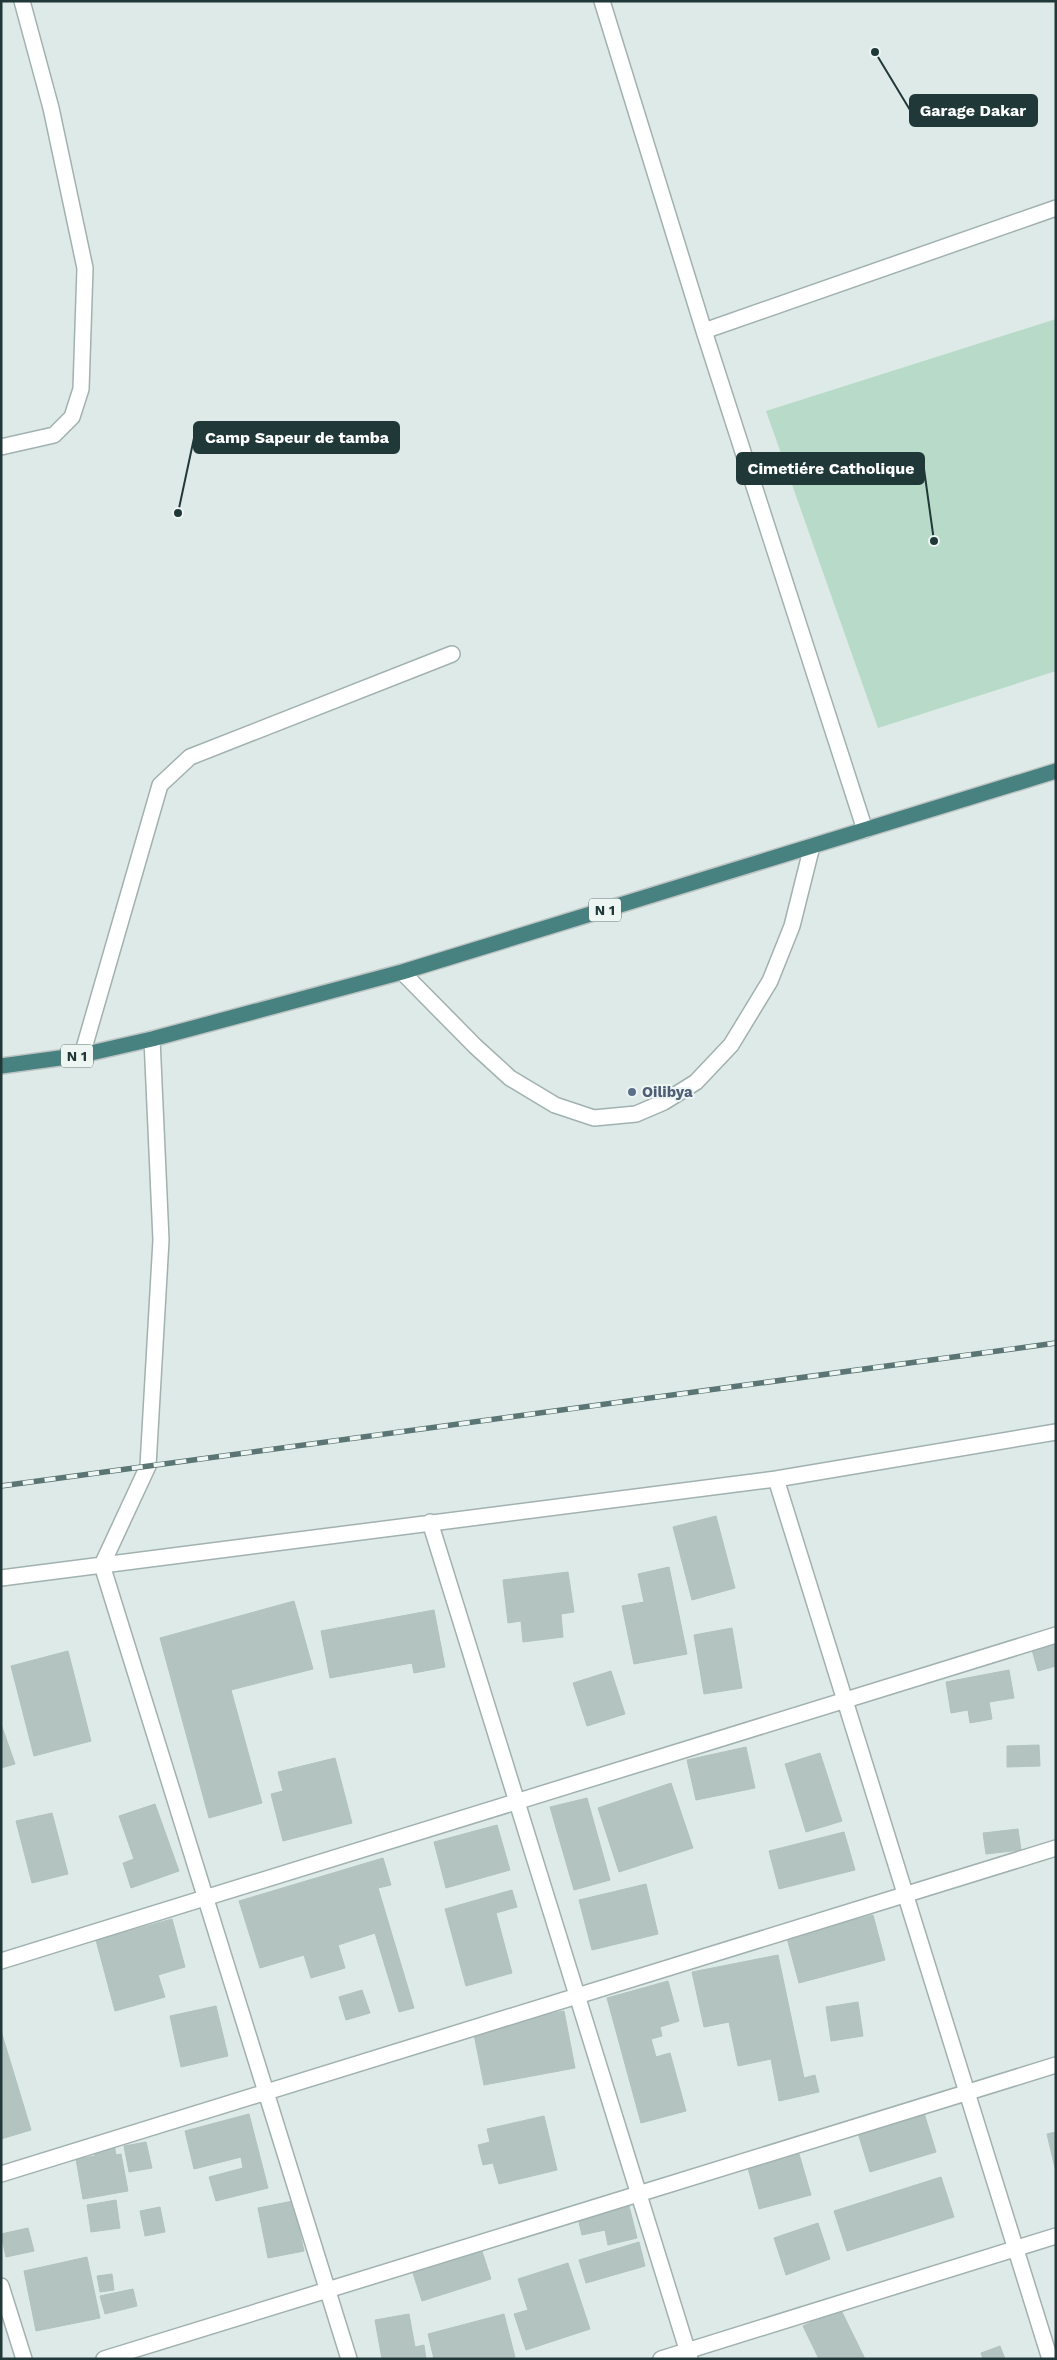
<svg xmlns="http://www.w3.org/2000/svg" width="1057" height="2360" font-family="'Work Sans',sans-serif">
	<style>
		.green { fill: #b7dbc8 }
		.building { fill: #b3c4c0; stroke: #b1c3bf }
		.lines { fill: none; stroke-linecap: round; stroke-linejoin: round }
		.service-casing { stroke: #a1b1af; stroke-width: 18 }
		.minor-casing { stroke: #a1b1af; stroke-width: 18 }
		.trunk-casing { stroke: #bcc4c3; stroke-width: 18 }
		.service { stroke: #fff; stroke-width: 15 }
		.minor { stroke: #fff; stroke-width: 15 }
		.trunk { stroke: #488280; stroke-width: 15 }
		.rail-casing { stroke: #5a7573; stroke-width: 5.5 }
		.rail { stroke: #eef6f4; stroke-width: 4; stroke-dasharray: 11; stroke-linecap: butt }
		.service-dot { fill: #5c6f8a; stroke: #eef6f4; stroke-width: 2 }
		.labels { text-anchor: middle; stroke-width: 4; stroke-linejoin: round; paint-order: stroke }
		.shield { fill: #eef6f4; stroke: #5e7270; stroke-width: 1 }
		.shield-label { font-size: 14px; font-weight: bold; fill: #203938 }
		.service-label { font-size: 15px; font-weight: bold; fill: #4e5e75; stroke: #eef6f4; text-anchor: start }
		.leader { fill: none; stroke: #203938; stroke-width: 2 }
		.callout-dot { fill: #203938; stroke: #eef6f4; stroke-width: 2 }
		.callout { fill: #203938; stroke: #203938; stroke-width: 2 }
		.callout-label { font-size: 16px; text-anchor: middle; font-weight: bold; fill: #fff }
	</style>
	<rect width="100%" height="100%" fill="#deeae7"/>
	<path class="green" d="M1056,319V671L878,728L766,411Z"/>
	<path class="building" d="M716,1516L735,1588L692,1600L673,1527Z
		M669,1567L687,1654L634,1664L622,1606L644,1602L638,1574Z
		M568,1572L574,1612L561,1614L563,1637L523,1642L521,1621L508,1623L503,1580Z
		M294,1601L313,1669L231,1690L262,1803L209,1818L160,1638Z
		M434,1610L445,1667L414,1673L412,1663L330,1678L321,1631Z
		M732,1628L742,1688L704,1694L694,1635Z
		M1056,1644V1666L1038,1671L1032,1650Z
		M68,1651L91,1741L34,1756L11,1666Z
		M1009,1670L1014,1698L989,1702L992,1719L970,1723L968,1710L951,1713L946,1682Z
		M611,1671L625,1714L587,1726L573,1683Z
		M1,1724L15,1764L1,1768Z
		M1039,1745L1040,1766L1007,1767V1746Z
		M746,1747L755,1788L696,1800L687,1760Z
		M820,1753L842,1821L806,1832L785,1764Z
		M335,1758L352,1823L283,1841L271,1794L283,1791L278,1772Z
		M671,1783L693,1848L619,1872L598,1808Z
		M587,1798L610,1880L574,1890L550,1807Z
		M155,1804L179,1871L131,1888L123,1863L134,1859L119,1816Z
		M52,1813L68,1874L32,1883L16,1821Z
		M497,1825L510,1870L446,1888L434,1842Z
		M1018,1829L1021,1850L986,1854L983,1833Z
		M844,1832L855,1870L779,1889L769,1851Z
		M383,1858L391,1885L378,1888L414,2008L399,2012L375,1933L338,1945L345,1968L311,1978L304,1955L260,1968L239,1901Z
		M646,1884L658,1934L592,1950L579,1900Z
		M512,1890L517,1907L496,1913L512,1973L466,1986L445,1909Z
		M873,1915L885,1960L799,1983L787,1938Z
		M172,1919L185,1967L158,1975L165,1997L115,2011L96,1940Z
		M778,1955L804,2078L815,2075L819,2092L779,2101L771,2059L738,2066L729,2022L704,2027L692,1972Z
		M668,1981L679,2021L660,2027L662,2036L651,2039L656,2057L670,2053L686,2111L641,2123L607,1998Z
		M362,1990L370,2013L346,2020L339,1997Z
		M858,2002L863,2036L831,2041L826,2007Z
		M216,2006L228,2056L181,2067L170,2016Z
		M564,2011L575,2068L484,2085L473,2029Z
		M1,2031L31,2130L1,2139Z
		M924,2113L936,2152L870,2172L858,2133Z
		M249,2114L268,2188L216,2201L209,2177L243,2168L241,2157L194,2169L185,2131Z
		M544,2116L557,2170L499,2184L493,2163L483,2165L478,2145L490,2142L487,2129Z
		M1056,2132V2172L1047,2134Z
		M146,2142L152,2168L129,2172L124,2146Z
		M114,2144L116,2155L121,2154L128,2191L83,2199L76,2159L95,2156L93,2148Z
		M799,2154L811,2195L759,2209L748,2168Z
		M941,2177L954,2217L847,2251L834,2211Z
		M116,2200L120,2228L91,2232L87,2205Z
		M293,2201L304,2251L268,2258L258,2208Z
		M629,2206L637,2238L608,2245L605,2230L582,2235L578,2218Z
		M160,2207L165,2232L145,2236L140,2211Z
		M818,2223L830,2259L786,2275L774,2238Z
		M28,2228L34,2251L6,2257L1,2234Z
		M639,2242L645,2266L586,2283L579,2260Z
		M480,2245L491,2279L422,2301L411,2267Z
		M87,2257L100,2318L36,2331L24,2271Z
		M568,2263L590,2329L526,2350L514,2314L528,2310L518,2279Z
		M112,2274L114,2290L100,2292L97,2276Z
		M133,2289L137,2306L105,2314L100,2296Z
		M840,2308L865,2359H819L803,2326Z
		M409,2314L415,2347L424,2345L426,2359H382L375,2320Z
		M504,2314L515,2357L507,2359H434L428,2334Z
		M1000,2346L1005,2359H983L981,2353Z"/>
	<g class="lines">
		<g class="service-casing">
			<path id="service" d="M602,1L704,331L865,830
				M704,331L1056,208
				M1,447L54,435L72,417L81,389L85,268L51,108L22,1
				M402,972L475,1046L510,1078L555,1105L594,1118L636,1114L664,1102L696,1082L731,1045L770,981L792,926L812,846
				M82,1055L160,785L190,757L452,654"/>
		</g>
		<g class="minor-casing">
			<path id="minor" d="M152,1039L161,1240L148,1466L102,1565L349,2359
				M776,1479L1050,2359
				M430,1522L690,2359
				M1,1578L776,1479L1056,1432
				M1,1961L1056,1635
				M1,2174L1056,1848
				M1,2286L24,2359
				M104,2359L1056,2065
				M661,2359L1056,2236"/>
		</g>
		<g class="trunk-casing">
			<path id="trunk" d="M1,1066L82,1055L152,1039L402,972L1056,771"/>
		</g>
		<use href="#service" class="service"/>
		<use href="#minor" class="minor"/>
		<use href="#trunk" class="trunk"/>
		<g class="rail-casing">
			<path id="rail" d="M1,1486L1056,1343"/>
		</g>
		<use href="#rail" class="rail"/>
	</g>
	<circle class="service-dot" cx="632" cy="1092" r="5"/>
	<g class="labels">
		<g class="shield">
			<rect x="589" y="898.5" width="32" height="23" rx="4"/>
			<rect x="61" y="1044.5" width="32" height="23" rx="4"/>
		</g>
		<g class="shield-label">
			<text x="605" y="915">N 1</text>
			<text x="77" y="1061">N 1</text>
		</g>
		<g class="service-label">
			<text x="642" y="1097">Oilibya</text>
		</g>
	</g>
	<path class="leader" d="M875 52L910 110M178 513L194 438M934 541L924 469"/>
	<g class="callout-dot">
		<circle cx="875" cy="52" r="5"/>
		<circle cx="178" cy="513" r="5"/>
		<circle cx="934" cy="541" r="5"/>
	</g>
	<g class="callout">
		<rect x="910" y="95" width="127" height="31" rx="5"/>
		<rect x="194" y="422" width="205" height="31" rx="5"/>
		<rect x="737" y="453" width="187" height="31" rx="5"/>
	</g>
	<g class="callout-label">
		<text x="973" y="116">Garage Dakar</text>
		<text x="297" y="443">Camp Sapeur de tamba</text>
		<text x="831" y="474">Cimetiére Catholique</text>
	</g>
	<rect width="1057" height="2360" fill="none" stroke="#203938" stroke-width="5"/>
</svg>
